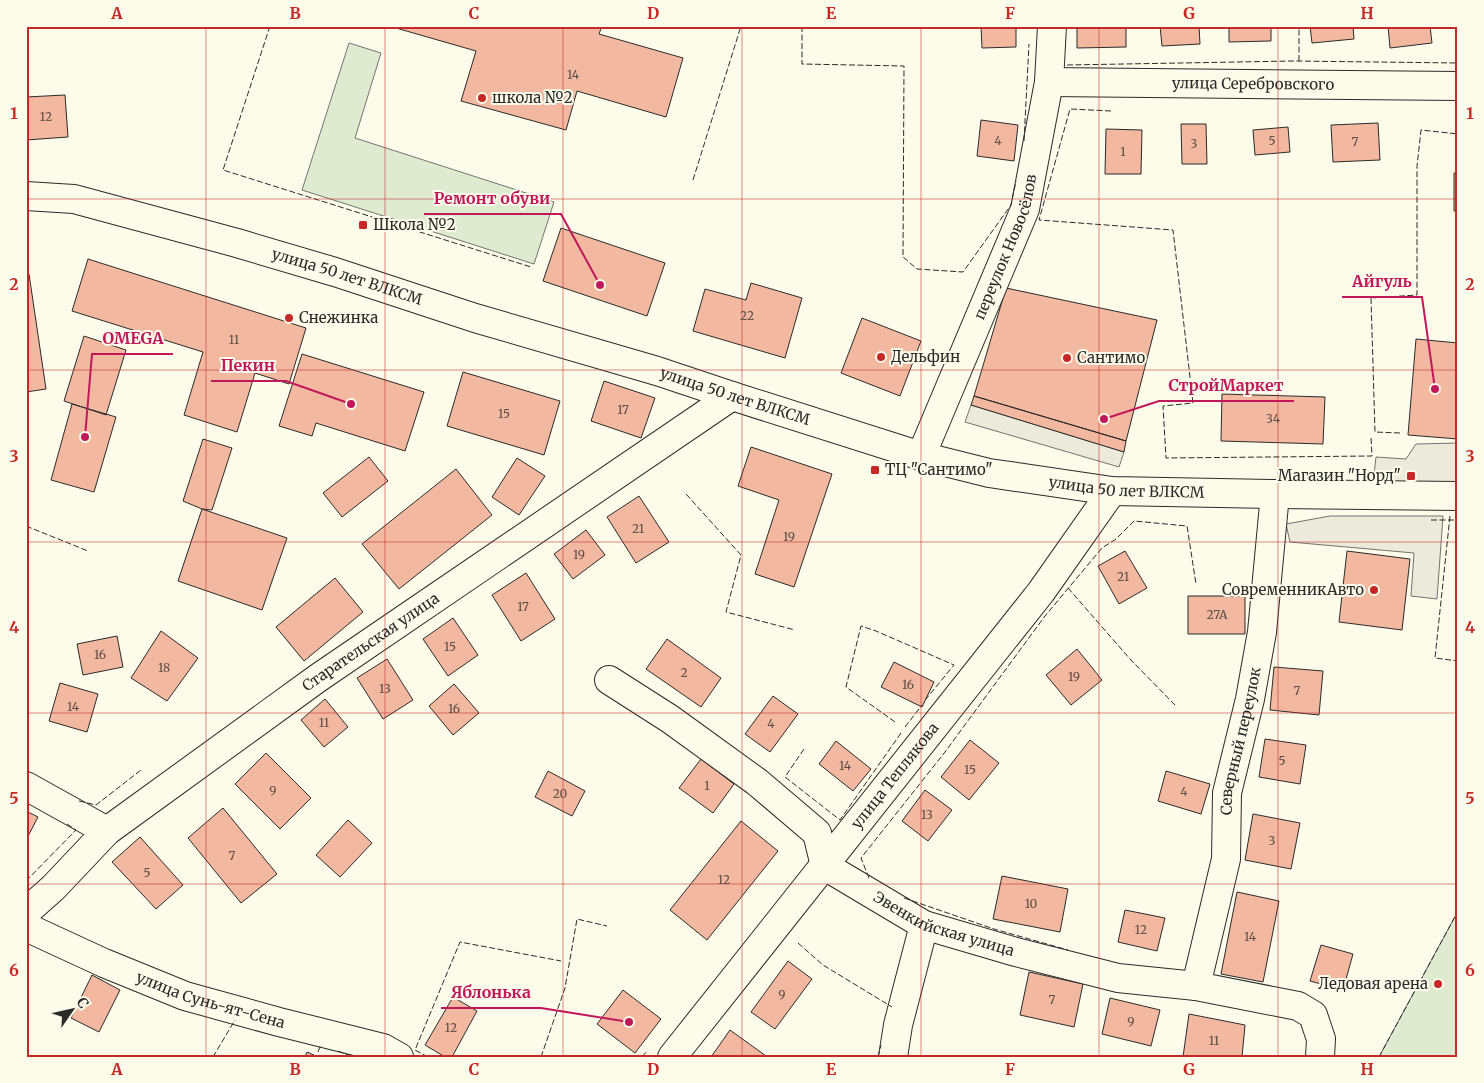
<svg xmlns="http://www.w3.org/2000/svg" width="1484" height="1083" font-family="Merriweather,serif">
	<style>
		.green { fill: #deebd1; stroke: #74746e }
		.parking { fill: #eceadb; stroke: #74746e }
		.building { fill: #f2b8a0; stroke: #2b2b2b }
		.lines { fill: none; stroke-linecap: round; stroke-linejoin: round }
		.minor-casing { stroke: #2b2b2b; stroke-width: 30 }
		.major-casing { stroke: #2b2b2b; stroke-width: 30 }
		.minor { stroke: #fdfbea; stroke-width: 28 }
		.major { stroke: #fdfbea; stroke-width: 28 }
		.fence { stroke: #2b2b2b; stroke-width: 1; stroke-dasharray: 6 2.5; stroke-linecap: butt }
		.grid { fill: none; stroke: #c62828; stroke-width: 1; stroke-opacity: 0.55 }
		.poi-dot { fill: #c62828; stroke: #fdfbea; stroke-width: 2 }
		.labels { text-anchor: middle; stroke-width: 4; stroke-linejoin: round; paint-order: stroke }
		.number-label { font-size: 12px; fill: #5d4e48 }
		.street-label { font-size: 15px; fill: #2b2b2b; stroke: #fdfbea }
		.poi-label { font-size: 15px; fill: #2b2b2b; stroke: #fdfbea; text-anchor: start }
		.leader { fill: none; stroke: #c2185b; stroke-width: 2 }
		.callout-dot { fill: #c2185b; stroke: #fdfbea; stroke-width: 2 }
		.callout-label { font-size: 16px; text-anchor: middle; font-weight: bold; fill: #c2185b; stroke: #fdfbea; stroke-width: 4; stroke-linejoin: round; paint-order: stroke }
		.neatline { fill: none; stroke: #c62828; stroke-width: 2 }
		.grid-label { font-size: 16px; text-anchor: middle; font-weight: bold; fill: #c62828 }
	</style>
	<rect width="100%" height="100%" fill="#fdfbea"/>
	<path class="green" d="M349,43L381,53L355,138L554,202L534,264L302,190Z
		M1458,911V1057H1379Z"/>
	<path class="parking" d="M971,405L1124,452L1119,467L965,422Z
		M1458,443V484H1373L1376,457L1406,459L1416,444Z
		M1330,516H1443L1437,599L1411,596L1414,553L1290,542L1286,524Z"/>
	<path class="building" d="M389,26H602L599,34L683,58L666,117L577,91L566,130L461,101L476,51Z
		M981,26H1016V47L982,48Z
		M1077,26H1126V47L1077,48Z
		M1160,26H1199L1200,44L1162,46Z
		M1229,26H1271V41L1229,42Z
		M1310,26H1353L1354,39L1312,43Z
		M1388,26H1430L1432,43L1390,48Z
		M65,95L68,137L26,140V97Z
		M981,120L1018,125L1014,161L977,156Z
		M1378,123L1380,160L1333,162L1331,125Z
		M1181,124H1206L1207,164H1182Z
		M1288,127L1290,152L1255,155L1253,130Z
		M1106,129L1142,130L1141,174H1105Z
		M1454,173H1458V211H1454Z
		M561,228L665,263L647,316L543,281Z
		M88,259L306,328L289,384L255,373L237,432L184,415L203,352L72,311Z
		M26,274H29L46,389L26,392Z
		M751,283L802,298L785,358L693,331L705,289L746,300Z
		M1006,288L1157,320L1126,441L974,396Z
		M862,318L921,341L900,396L841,373Z
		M84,336L126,350L106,415L64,401Z
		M1416,339L1458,343V439L1408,435Z
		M302,354L424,392L405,451L316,423L312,436L279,426Z
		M463,372L560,401L544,455L447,426Z
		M604,381L655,398L641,438L591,421Z
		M1222,394L1325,397L1323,444L1221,441Z
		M974,396L1126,441L1124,452L971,405Z
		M72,404L116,417L94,492L51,480Z
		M203,439L232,448L212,510L202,509L183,501Z
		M751,447L832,474L794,587L755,574L779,500L738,486Z
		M369,457L388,481L342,517L323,493Z
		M517,458L545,476L519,515L492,497Z
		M456,469L492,515L399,589L362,544Z
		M639,496L669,542L636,563L607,517Z
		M202,509L287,538L262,610L178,581Z
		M586,530L605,555L573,579L554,554Z
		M1125,551L1147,588L1119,604L1098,566Z
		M1347,551L1410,559L1402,630L1339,622Z
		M526,573L555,619L521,641L492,595Z
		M335,578L363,612L304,661L276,627Z
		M1188,596H1245V634H1188Z
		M453,618L478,655L448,676L423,639Z
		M161,631L198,658L167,701L131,678Z
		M117,636L123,667L83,675L77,644Z
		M667,639L721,678L701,707L646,669Z
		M1077,649L1102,680L1071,705L1046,675Z
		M387,659L413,700L383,719L357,678Z
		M894,662L934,682L922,707L881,687Z
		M1274,667L1323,671L1319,715L1270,710Z
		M60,683L98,694L87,732L49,721Z
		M454,684L479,713L453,735L429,706Z
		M773,696L798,714L770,752L745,734Z
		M325,699L348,727L324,747L301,720Z
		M1265,739L1306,745L1300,784L1259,777Z
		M970,740L999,763L969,800L941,777Z
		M836,741L871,769L853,791L819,764Z
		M266,753L311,798L280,829L235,784Z
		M701,759L734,784L713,813L679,788Z
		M548,771L585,791L572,816L535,797Z
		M1166,771L1210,784L1201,814L1158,801Z
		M925,790L952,810L928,841L902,821Z
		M223,808L277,874L241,903L188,838Z
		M26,811L38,817L26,840Z
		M1253,814L1300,823L1291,869L1245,860Z
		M348,820L372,843L340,877L316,855Z
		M741,821L778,851L707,940L670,910Z
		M140,837L183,885L156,909L112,862Z
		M1002,876L1068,889L1060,932L993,919Z
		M1237,892L1279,901L1263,982L1221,974Z
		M1125,910L1165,918L1157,951L1118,942Z
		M1321,945L1353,954L1343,990L1310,981Z
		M788,961L812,979L775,1029L751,1012Z
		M1029,972L1083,984L1074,1027L1020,1015Z
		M92,975L120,990L99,1032L71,1018Z
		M623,990L661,1019L635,1053L597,1024Z
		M453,997L477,1011L452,1057H445L425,1045Z
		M1110,998L1160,1010L1151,1046L1102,1034Z
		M1189,1014L1245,1025L1242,1057H1183Z
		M730,1030L766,1056L765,1057H711Z
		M307,1052L318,1057H305Z"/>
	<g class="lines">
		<g class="minor-casing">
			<g id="minor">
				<path id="s1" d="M1049,82L1458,86"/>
				<path id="s2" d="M921,456L1025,209L1049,82L1052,26"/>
				<path id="s3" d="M609,680L670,719L757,782L817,833L825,866L924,925L1016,952L1118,978L1196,986L1298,1006L1313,1015L1321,1039L1320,1057"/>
				<path d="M26,786L107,831"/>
				<path id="s4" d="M26,912L53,888L107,831L318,678L732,396"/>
				<path id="s5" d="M26,927L104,963L185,996L279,1022L383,1048L399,1057"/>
				<path id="s6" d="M1196,986L1226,859L1227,793L1250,699L1262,632L1275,494"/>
				<path d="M893,1057L898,1025L924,925"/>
			</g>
		</g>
		<g class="major-casing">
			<g id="major">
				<path id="s7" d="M26,196L74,199L237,243L335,272L475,318L657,371L732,396L921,456L989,473L1112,491L1275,494L1458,496"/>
				<path id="s8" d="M672,1057L1041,592L1112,491"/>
			</g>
		</g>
		<use href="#minor" class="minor"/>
		<use href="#major" class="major"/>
		<path class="fence" d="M270,26L223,170L531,267
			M802,26V64L904,66L903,257L917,269L963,272L1011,205L1016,181
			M1299,61V26
			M1067,65L1294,61L1458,63
			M1111,111L1070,109L1039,220L1173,230L1193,403L1163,406L1166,458L1372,456L1371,437
			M1024,141L1029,44
			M693,180L741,26
			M1400,433L1375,432L1371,298L1417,295V166L1421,130L1458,134
			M686,494L741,555L726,612L795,630
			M1450,516L1435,658L1458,661
			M1431,520H1458
			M26,526L88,551
			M1068,588L1130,659L1175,705
			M895,722L846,687L861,626L876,631L954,665L926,699
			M905,727L922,705
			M804,749L785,777L840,820L901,733
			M79,801L96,805L141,770
			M869,878L861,858L945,752L1045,616L1102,548L1116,539L1134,521L1187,526L1196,584
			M26,881L76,830L67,824
			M904,898L994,929L1068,950
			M798,943L823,965L892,1007
			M338,1051L353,1057
			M318,1052L321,1044
			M213,1057L235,1020
			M428,1057L415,1050L460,942L561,961
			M541,1057L565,988L577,919L607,926
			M642,1057L647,1051
			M878,1057L881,1045
			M1379,1057L1458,911"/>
	</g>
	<path class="grid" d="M206,26V1057M385,26V1057M563,26V1057M742,26V1057M921,26V1057M1099,26V1057M1278,26V1057M26,199H1458M26,370H1458M26,542H1458M26,713H1458M26,884H1458"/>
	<g class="poi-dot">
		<circle cx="482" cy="98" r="5"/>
		<rect x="358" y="220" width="10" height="10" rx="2.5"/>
		<circle cx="289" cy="318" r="5"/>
		<circle cx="881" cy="357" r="5"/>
		<circle cx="1067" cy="358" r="5"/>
		<rect x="870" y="465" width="10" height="10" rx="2.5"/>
		<rect x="1406" y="471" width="10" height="10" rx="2.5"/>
		<circle cx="1374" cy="590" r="5"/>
		<circle cx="1438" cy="984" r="5"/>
	</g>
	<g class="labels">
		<g class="number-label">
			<text x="573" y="79">14</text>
			<text x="46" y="121">12</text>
			<text x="998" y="145">4</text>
			<text x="1272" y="145">5</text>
			<text x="1355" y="146">7</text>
			<text x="1194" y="148">3</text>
			<text x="1123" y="156">1</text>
			<text x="747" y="320">22</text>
			<text x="234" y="344">11</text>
			<text x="623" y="414">17</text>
			<text x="504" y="418">15</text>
			<text x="1273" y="423">34</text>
			<text x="638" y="533">21</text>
			<text x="789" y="541">19</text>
			<text x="579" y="559">19</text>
			<text x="1123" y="581">21</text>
			<text x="523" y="611">17</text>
			<text x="1217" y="619">27А</text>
			<text x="450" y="651">15</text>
			<text x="100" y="659">16</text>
			<text x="164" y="672">18</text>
			<text x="684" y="677">2</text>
			<text x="1074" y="681">19</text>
			<text x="908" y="689">16</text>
			<text x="385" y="693">13</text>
			<text x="1297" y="695">7</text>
			<text x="73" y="711">14</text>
			<text x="454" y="713">16</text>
			<text x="324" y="727">11</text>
			<text x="771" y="728">4</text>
			<text x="1282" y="765">5</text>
			<text x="845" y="770">14</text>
			<text x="970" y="774">15</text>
			<text x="707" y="790">1</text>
			<text x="273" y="795">9</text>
			<text x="1184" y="796">4</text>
			<text x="560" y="798">20</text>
			<text x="927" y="819">13</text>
			<text x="1272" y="845">3</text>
			<text x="232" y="860">7</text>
			<text x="147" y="877">5</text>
			<text x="724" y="884">12</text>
			<text x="1031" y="908">10</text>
			<text x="1141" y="934">12</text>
			<text x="1250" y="941">14</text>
			<text x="782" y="999">9</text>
			<text x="1052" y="1004">7</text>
			<text x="1131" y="1026">9</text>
			<text x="451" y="1032">12</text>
			<text x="1214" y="1045">11</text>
		</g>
		<g class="street-label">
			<text dy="5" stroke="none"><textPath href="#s1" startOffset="204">улица Серебровского</textPath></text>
			<text dy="5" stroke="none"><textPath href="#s2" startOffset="226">переулок Новосёлов</textPath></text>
			<text dy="5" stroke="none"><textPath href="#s7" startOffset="332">улица 50 лет ВЛКСМ</textPath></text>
			<text dy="5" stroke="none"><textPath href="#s7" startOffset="738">улица 50 лет ВЛКСМ</textPath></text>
			<text dy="5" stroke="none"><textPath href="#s7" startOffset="1142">улица 50 лет ВЛКСМ</textPath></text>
			<text dy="5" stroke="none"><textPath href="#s4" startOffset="439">Старательская улица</textPath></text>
			<text dy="5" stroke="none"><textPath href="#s6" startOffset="250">Северный переулок</textPath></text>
			<text dy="5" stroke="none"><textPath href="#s8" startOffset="359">улица Теплякова</textPath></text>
			<text dy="5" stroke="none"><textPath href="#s3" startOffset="426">Эвенкийская улица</textPath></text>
			<text dy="5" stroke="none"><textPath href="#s5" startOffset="199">улица Сунь-ят-Сена</textPath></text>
		</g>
		<g class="poi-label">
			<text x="492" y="103">школа №2</text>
			<text x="373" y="230">Школа №2</text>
			<text x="299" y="323">Снежинка</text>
			<text x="891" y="362">Дельфин</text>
			<text x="1077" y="363">Сантимо</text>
			<text x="885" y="475">ТЦ "Сантимо"</text>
			<text x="1401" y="481" text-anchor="end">Магазин "Норд"</text>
			<text x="1364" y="595" text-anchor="end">СовременникАвто</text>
			<text x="1428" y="989" text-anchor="end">Ледовая арена</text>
		</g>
	</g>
	<path class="leader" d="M600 285L561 214H424M1435 389L1422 297H1342M85 437L92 354H173M351 404L286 381H211M1104 419L1159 401H1294M629 1022L541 1008H441"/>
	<g class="callout-dot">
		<circle cx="600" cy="285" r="5"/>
		<circle cx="1435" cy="389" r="5"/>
		<circle cx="85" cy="437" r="5"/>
		<circle cx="351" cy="404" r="5"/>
		<circle cx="1104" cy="419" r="5"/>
		<circle cx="629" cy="1022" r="5"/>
	</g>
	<g class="callout-label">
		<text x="492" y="204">Ремонт обуви</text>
		<text x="1382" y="287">Айгуль</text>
		<text x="133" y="344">OMEGA</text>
		<text x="248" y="371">Пекин</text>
		<text x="1226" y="391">СтройМаркет</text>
		<text x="491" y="998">Яблонька</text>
	</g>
	<rect width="1484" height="1083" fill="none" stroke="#fdfbea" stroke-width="55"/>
	<g transform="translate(72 1010) rotate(56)" stroke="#fdfbea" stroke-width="4" paint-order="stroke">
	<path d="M0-4L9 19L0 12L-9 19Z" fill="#2b2b2b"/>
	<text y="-8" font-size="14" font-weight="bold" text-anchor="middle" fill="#2b2b2b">С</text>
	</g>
	<rect x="28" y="28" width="1428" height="1028" class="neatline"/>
	<g class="grid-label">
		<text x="117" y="19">A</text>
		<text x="295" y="19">B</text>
		<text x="474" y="19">C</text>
		<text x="653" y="19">D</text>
		<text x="831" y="19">E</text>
		<text x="1010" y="19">F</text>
		<text x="1189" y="19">G</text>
		<text x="1367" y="19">H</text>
		<text x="14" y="119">1</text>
		<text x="1470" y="119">1</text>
		<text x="14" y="290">2</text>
		<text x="1470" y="290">2</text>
		<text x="14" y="462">3</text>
		<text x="1470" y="462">3</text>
		<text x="14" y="633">4</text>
		<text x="1470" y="633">4</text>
		<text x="14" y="804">5</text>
		<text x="1470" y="804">5</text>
		<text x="14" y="976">6</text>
		<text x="1470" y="976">6</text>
		<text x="117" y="1075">A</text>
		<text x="295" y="1075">B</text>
		<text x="474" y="1075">C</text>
		<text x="653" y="1075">D</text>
		<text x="831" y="1075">E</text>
		<text x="1010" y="1075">F</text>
		<text x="1189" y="1075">G</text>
		<text x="1367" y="1075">H</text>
	</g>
</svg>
